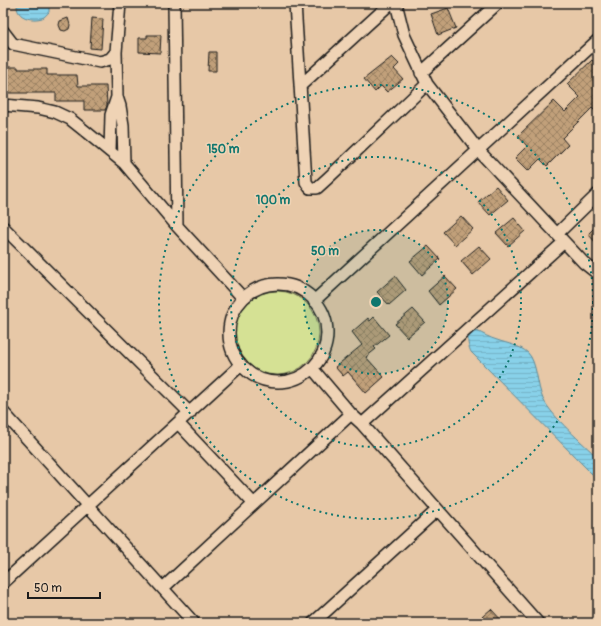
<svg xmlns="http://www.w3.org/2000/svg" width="601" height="626" font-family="Pangolin,sans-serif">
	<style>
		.green { fill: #d5e194; stroke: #787e58 }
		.water { fill: url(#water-rules); stroke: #5d8997 }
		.building { fill: url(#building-cross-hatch); stroke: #1c1c1c }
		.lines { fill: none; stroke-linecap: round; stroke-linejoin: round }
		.minor-casing { stroke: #1c1c1c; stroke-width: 14 }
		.minor { stroke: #efd3b5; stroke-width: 11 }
		.ring { fill: none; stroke: #0f766e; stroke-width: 2; stroke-dasharray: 2 4 }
		.centre { fill: #0f766e; stroke: #efd3b5; stroke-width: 2 }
		.ring-label { font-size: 12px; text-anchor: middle; font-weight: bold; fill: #0f766e; stroke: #efd3b5; stroke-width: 3; stroke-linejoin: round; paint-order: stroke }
	</style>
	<defs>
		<pattern id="water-rules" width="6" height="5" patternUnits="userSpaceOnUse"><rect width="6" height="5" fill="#88d1e9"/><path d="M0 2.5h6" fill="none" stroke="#75b3c7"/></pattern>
		<pattern id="building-cross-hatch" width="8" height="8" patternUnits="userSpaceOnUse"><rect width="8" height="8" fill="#c1a07a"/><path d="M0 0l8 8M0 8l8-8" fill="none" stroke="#9c8263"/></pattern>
	</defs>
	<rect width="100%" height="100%" fill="#e7c8a7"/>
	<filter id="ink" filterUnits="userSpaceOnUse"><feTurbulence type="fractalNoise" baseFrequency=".025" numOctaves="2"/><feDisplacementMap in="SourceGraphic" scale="8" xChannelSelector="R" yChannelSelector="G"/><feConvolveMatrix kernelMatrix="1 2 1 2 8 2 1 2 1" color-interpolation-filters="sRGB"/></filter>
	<g filter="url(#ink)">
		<path class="green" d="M235 333a42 42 0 1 1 84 0a42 42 0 1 1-84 0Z"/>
		<path class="water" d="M28,3H48L49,6V12C47,14 45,17 42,18C32,21 17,18 17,6Z
			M477,331C483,334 490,338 497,340C508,344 519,345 528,353C537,362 537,386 543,399C553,418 582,442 598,458V480L471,352C467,343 465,333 477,331Z"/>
		<path class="building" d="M448,8L456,28L438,35L431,14Z
			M68,18L70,25L69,29L65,31L61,30L59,25L60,21Z
			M92,18L103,19L101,49L90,48Z
			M147,35H161L160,53L139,52V38H147Z
			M209,52H216V71H208Z
			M392,57L399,64L394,69L403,79L387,92L381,86L375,92L364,79Z
			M592,60L598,66V114L592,108L562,138L568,145L547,166L540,159L528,171L515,158L527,146L518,136L554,101L565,112L580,97L567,84Z
			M3,67H18V69H47V75H77L78,86H106L107,106L105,110H84V101H56V93H3Z
			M496,186L508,200L490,215L478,202Z
			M461,216L473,229L455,245L443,232Z
			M514,218L525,231L508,246L496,233Z
			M598,224V245L588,234Z
			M428,246L440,259L422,275L410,261Z
			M479,246L491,259L473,275L461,261Z
			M395,276L406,290L389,305L377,292Z
			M445,276L457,289L439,305L428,291Z
			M413,309L425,322L407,337L395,324Z
			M374,317L389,335L374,347L376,349L366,357L384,377L366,393L348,372L343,376L335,367L362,345L352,332L368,318L370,321Z
			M491,609L504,623H475Z"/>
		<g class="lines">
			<g class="minor-casing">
				<path id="minor" d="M120,3L116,52L117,97L120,106L123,125L124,163
					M174,3L177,226
					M295,3L306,182L310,188H317L328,178L427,84
					M396,3L404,35L427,84L479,151L584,263L598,274
					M3,31L13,44L100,62L110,59L116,52
					M421,73L498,3
					M300,86L391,3
					M3,105L38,108L55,112L70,119L85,131L124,163L177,226L243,298
					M110,151L111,115L117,97
					M3,227L190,413
					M557,234L598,194
					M229 333a49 49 0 1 1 98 0a49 49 0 1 1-98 0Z
					M314,301L598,40
					M312,368L351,414L362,424L538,623
					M3,412L194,623
					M178,423L254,504
					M362,424L564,242
					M3,583L241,365
					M163,588L351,414
					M313,623L437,510"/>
			</g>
			<use href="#minor" class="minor"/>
		</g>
	</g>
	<circle cx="376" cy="302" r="72" fill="#0f766e" fill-opacity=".12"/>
	<g class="ring">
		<circle cx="376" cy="302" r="72"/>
		<circle cx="376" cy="302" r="145"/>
		<circle cx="376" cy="302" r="217"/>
	</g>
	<circle cx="376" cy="302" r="6" class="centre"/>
	<g class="ring-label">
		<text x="223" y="153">150 m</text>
		<text x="273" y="204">100 m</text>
		<text x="325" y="255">50 m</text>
	</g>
	<rect width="601" height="626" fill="none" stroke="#efd3b5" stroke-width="16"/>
	<rect x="8" y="8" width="585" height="610" fill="none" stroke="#1c1c1c" stroke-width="1.5" filter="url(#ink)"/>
	<path d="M28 592v6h72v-6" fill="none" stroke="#1c1c1c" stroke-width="2"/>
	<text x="34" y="592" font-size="12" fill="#1c1c1c" stroke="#efd3b5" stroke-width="3" paint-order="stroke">50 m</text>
</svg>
